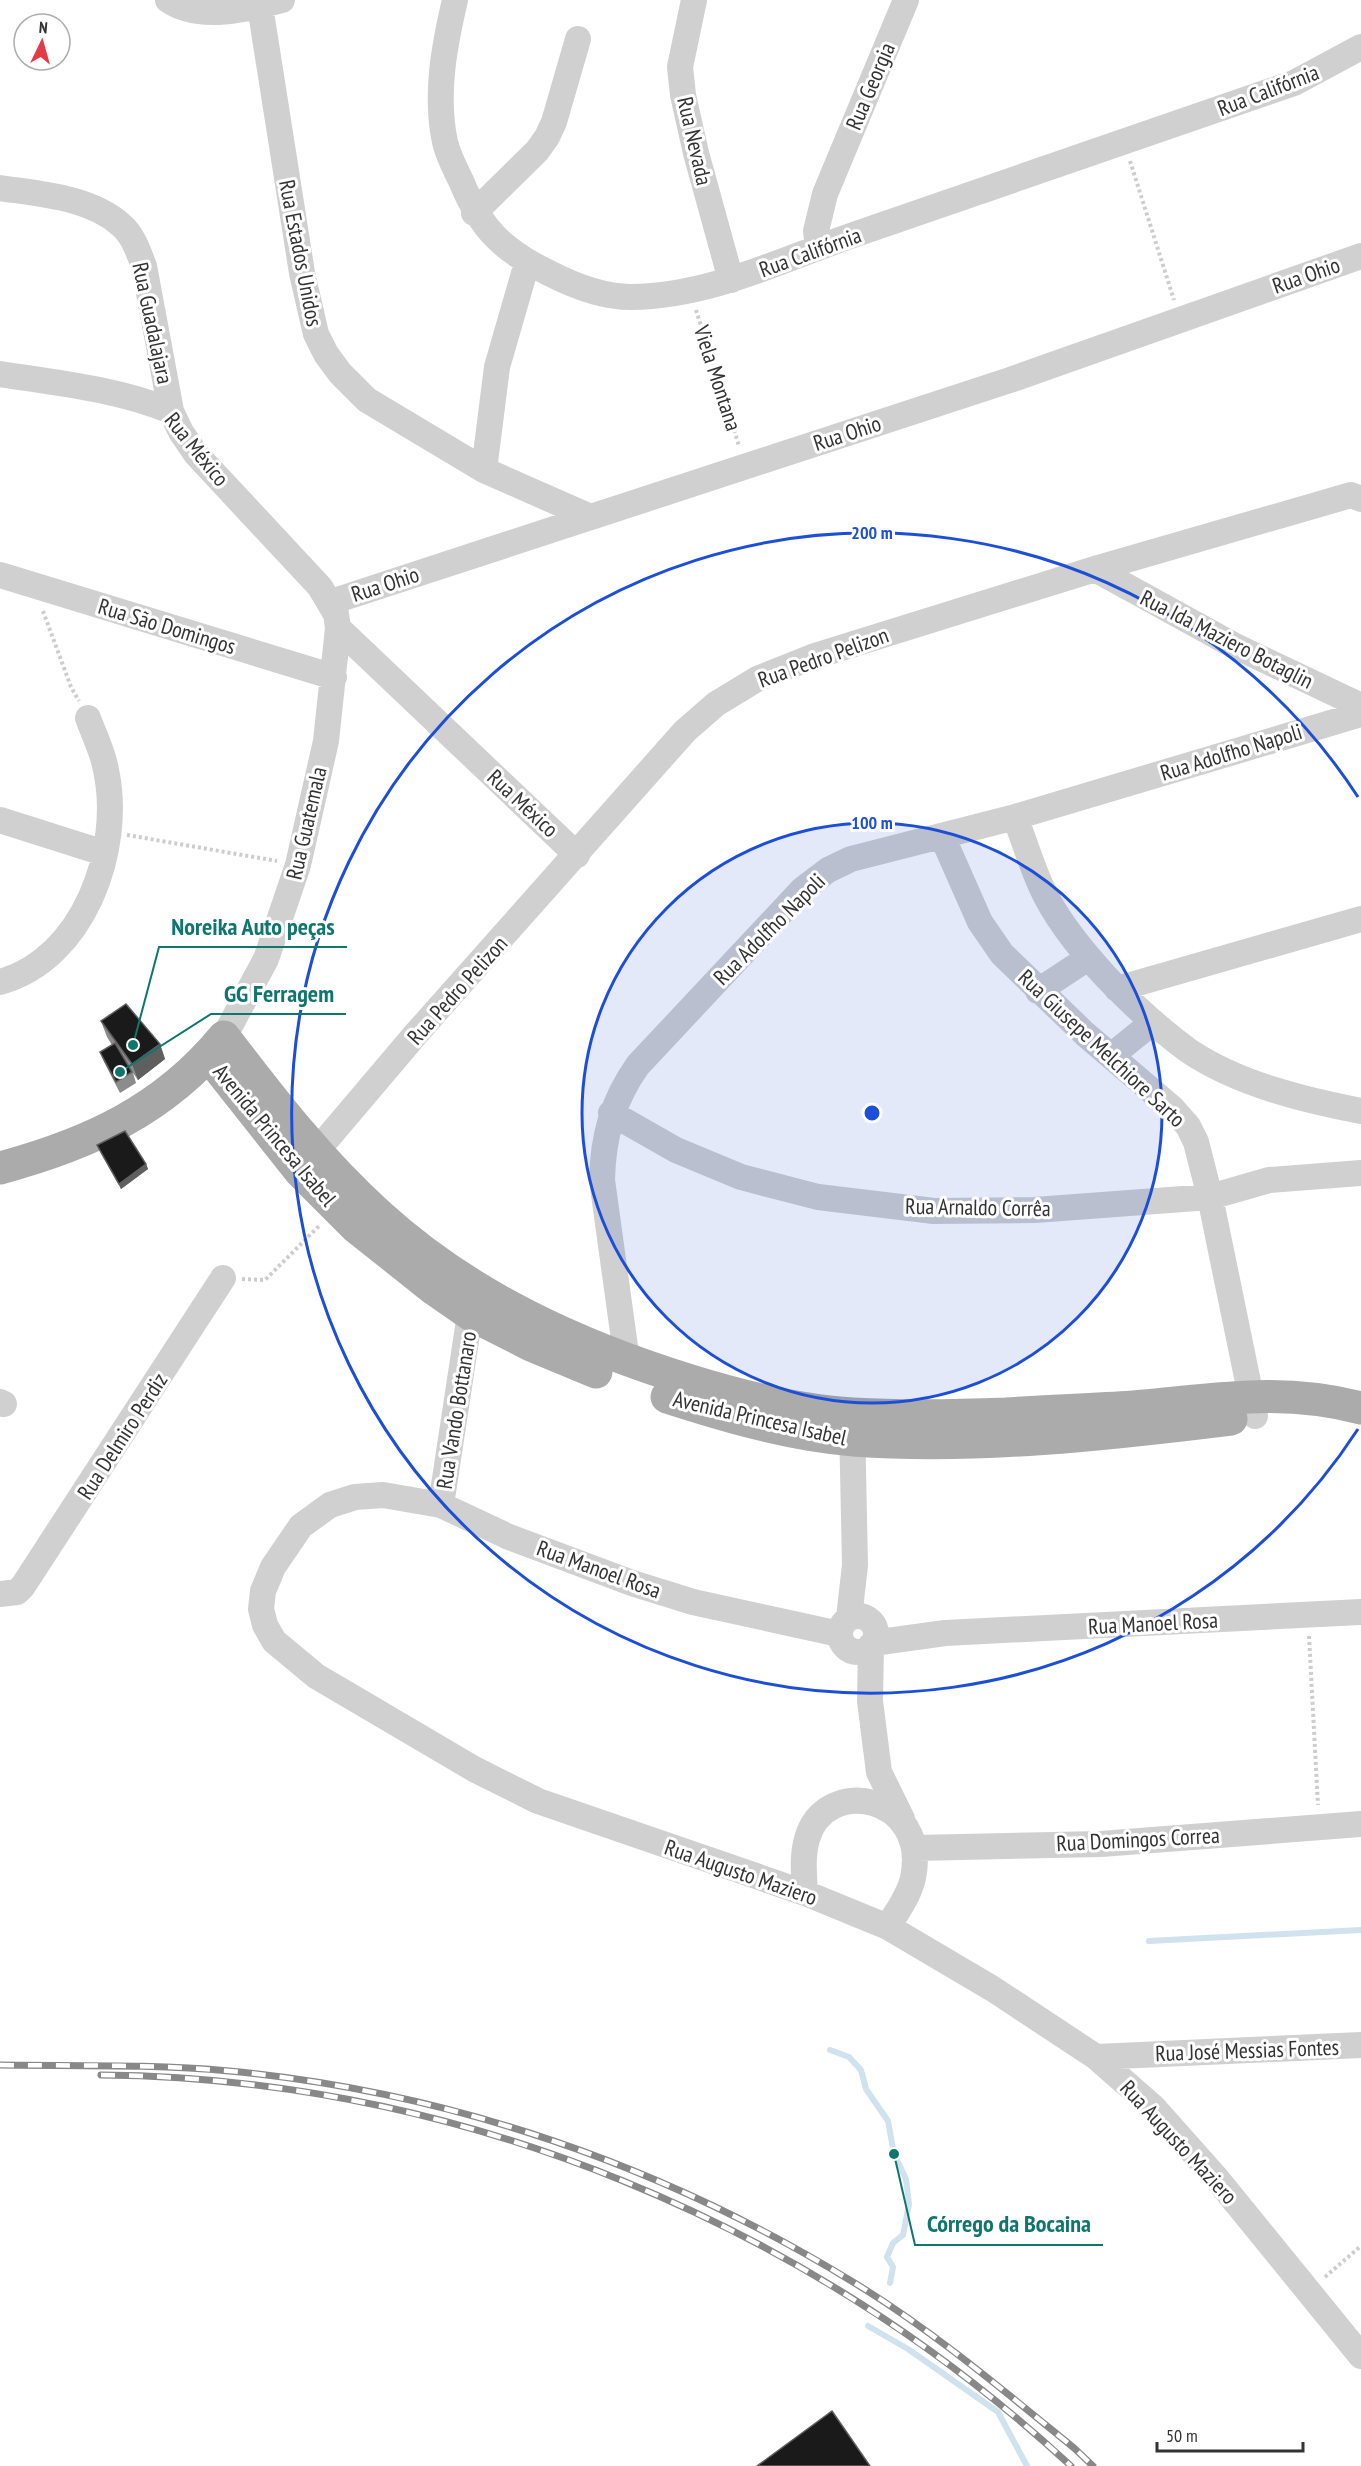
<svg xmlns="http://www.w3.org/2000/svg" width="1361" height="2466" font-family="'PT Sans Narrow',sans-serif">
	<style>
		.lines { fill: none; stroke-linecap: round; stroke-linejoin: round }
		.stream { stroke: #cfe2ee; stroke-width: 6 }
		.path { stroke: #cdcdcd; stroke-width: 4; stroke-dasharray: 3 3; stroke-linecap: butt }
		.minor { stroke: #d0d0d0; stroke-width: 26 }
		.major { stroke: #ababab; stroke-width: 33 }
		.rail-casing { stroke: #888; stroke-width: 7 }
		.rail { stroke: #fff; stroke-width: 4.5; stroke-dasharray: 14; stroke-linecap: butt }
		.wall { fill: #8c8c8c }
		.shaded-wall { fill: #5f5f5f }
		.building { fill: #1a1a1a; stroke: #5f5f5f; stroke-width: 1.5 }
		.ring { fill: none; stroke: #1d4ed8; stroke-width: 3 }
		.labels { text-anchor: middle; stroke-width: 6; stroke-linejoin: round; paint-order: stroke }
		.street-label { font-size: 22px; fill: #333; stroke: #fff }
		.centre { fill: #1d4ed8; stroke: #fff; stroke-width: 3 }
		.ring-label { font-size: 18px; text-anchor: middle; font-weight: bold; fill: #1d4ed8; stroke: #fff; stroke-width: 6; stroke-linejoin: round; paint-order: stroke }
		.leader { fill: none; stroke: #0f766e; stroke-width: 2 }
		.callout-dot { fill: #0f766e; stroke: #fff; stroke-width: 2 }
		.callout-label { font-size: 24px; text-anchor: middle; font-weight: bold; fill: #0f766e; stroke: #fff; stroke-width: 6; stroke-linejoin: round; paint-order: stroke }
	</style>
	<rect width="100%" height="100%" fill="#fff"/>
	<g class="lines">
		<path class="stream" d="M1149,1941L1361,1930
			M830,2050L849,2057L861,2070L866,2089L888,2121L894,2154L906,2179L909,2204L903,2235L893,2243L887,2257L893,2267L890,2283
			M868,2326L908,2349L998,2412L1027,2466"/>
		<path class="path" d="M1130,161L1174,300
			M696,310L739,446
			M43,611L71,687L79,701
			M127,835L277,861
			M242,1279L265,1280L320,1225
			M1309,1636L1318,1805
			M1325,2277L1361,2246"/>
		<path class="minor" d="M168,0C199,22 249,9 282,0
			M455,0C444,47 435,95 445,142C448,156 456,170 462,183C481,229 503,250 547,272C572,285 603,297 631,297C712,296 785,258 859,233C1005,184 1150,134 1294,83L1361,47
			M694,0L680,67L683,95L696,153L731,280
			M260,6L302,273L316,334L326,354L340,373L367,400L484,470L588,516
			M0,188C39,194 90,197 121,225C133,235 138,251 144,266L171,411L181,432L196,454L320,587L336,614L338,628L326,741L298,865L266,959L224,1037
			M474,213L537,151L547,137L554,122L578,39
			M818,248L816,231L825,194L906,0
			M0,374C58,383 117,389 171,411
			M484,470L497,367L527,263
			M1095,569L1233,645L1361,706
			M0,575L334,677
			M331,602L1010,380L1361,256
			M338,628L577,855
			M1015,817C1024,840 1031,864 1041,886C1056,920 1082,951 1107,978C1132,1004 1160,1030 1189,1051C1238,1084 1304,1100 1361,1111
			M0,820L104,853
			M942,836L980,922L1002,954L1085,1034L1173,1109L1188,1126L1196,1142L1210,1197L1255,1416
			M0,982C84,959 123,849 106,770C103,752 94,735 88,718
			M1117,989L1361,919
			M1038,991L1088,958
			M1111,1056L1153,1022
			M611,1113L676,1150L741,1177L818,1197L934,1211L1035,1210L1210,1197L1269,1180L1361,1173
			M304,1166L415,1035L685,731L716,704L757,679L812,657L1095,569L1351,495L1361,499
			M627,1361L602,1180C603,1136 613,1100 638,1065L803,889L828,870L851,859L1015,817L1361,714
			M0,1402L4,1404
			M441,1505L470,1314
			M0,1594L17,1592L23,1586L223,1278
			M840 1634a18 18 0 1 1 36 0a18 18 0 1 1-36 0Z
			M849,1618L855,1565L852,1423
			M839,1634L693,1602L632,1583L509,1537L441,1505L383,1495L355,1497L330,1505L301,1526L273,1567L263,1591L261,1609L265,1625L274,1641L316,1676L474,1769L538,1801L805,1893L888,1927L993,1989L1096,2057L1153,2107L1217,2179L1361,2356
			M873,1643L945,1633L1361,1612
			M871,1645L870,1701L879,1772L902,1819
			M915,1848L1101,1844L1361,1824
			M805,1893C804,1875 802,1856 807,1839C825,1774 930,1795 913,1878C909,1896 897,1911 888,1927
			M1096,2057L1361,2045"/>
		<path class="major" d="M209,1056L300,1171L356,1227L434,1289L470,1314L531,1345L596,1372
			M0,1168C89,1144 164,1110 224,1037C272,1100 320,1162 379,1215C468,1296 577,1346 691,1381C743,1397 798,1411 853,1414C903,1417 956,1416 1006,1414C1048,1411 1091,1410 1133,1407C1215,1400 1280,1387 1361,1408
			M667,1397C726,1416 791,1435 854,1440C976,1449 1109,1434 1231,1419"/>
		<g class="rail-casing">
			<path id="rail" d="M0,2065C76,2066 153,2064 229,2071C451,2092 664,2166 853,2282C932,2330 1003,2390 1074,2448L1093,2466
				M101,2075C460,2078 808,2223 1071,2466"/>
		</g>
		<use href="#rail" class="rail"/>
	</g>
	<path class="wall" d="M101,1021L160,1044L165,1059L138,1080L133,1073L136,1083L120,1093L104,1062L100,1052L112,1045L107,1037Z
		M97,1145L146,1164L148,1169L121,1189L99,1150Z"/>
	<path class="shaded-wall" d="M160,1044L165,1059L138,1080L132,1064Z
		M146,1164L148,1169L121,1189L119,1184Z"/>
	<path class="building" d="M126,1004L160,1044L132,1064L101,1021Z
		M115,1043L132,1072L116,1082L100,1052Z
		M125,1131L146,1164L119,1184L97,1145Z
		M832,2411L870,2466H757Z"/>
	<circle cx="872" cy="1113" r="290" fill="#1d4ed8" fill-opacity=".12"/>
	<g class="ring">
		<circle cx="872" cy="1113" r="290"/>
		<path d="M1358 1429A580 580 0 1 1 1358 797"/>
	</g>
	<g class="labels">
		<g class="street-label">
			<text transform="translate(870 86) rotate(-67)" y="8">Rua Georgia</text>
			<text transform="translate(1268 90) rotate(-21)" y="8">Rua Califórnia</text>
			<text transform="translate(695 141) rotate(77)" y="8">Rua Nevada</text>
			<text transform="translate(810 252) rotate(-20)" y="8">Rua Califórnia</text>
			<text transform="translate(301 253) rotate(79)" y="8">Rua Estados Unidos</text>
			<text transform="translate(1306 275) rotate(-19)" y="8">Rua Ohio</text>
			<text transform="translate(153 323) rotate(78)" y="8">Rua Guadalajara</text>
			<text transform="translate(718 378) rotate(72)" y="8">Viela Montana</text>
			<text transform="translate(847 433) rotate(-18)" y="8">Rua Ohio</text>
			<text transform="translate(197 449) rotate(51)" y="8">Rua México</text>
			<text transform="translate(385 584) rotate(-18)" y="8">Rua Ohio</text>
			<text transform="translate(167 626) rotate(17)" y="8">Rua São Domingos</text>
			<text transform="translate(1227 639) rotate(27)" y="8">Rua Ida Maziero Botaglin</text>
			<text transform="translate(823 657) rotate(-20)" y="8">Rua Pedro Pelizon</text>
			<text transform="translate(1231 752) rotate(-17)" y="8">Rua Adolfho Napoli</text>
			<text transform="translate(523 803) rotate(43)" y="8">Rua México</text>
			<text transform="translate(306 823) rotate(-77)" y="8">Rua Guatemala</text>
			<text transform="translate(769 929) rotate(-45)" y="8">Rua Adolfho Napoli</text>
			<text transform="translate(457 990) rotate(-48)" y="8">Rua Pedro Pelizon</text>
			<text transform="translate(1102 1048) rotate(43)" y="8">Rua Giusepe Melchiore Sarto</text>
			<text transform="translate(275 1135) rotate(50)" y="8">Avenida Princesa Isabel</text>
			<text transform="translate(978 1207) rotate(1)" y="8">Rua Arnaldo Corrêa</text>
			<text transform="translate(456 1410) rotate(-81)" y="8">Rua Vando Bottanaro</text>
			<text transform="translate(760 1418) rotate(13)" y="8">Avenida Princesa Isabel</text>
			<text transform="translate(122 1436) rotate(-57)" y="8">Rua Delmiro Perdiz</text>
			<text transform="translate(599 1569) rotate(20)" y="8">Rua Manoel Rosa</text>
			<text transform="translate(1153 1623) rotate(-3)" y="8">Rua Manoel Rosa</text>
			<text transform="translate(1138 1839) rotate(-3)" y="8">Rua Domingos Correa</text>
			<text transform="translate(741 1872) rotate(19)" y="8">Rua Augusto Maziero</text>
			<text transform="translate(1247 2050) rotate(-2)" y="8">Rua José Messias Fontes</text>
			<text transform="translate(1179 2142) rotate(47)" y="8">Rua Augusto Maziero</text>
		</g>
	</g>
	<circle cx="872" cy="1113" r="9" class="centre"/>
	<g class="ring-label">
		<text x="872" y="539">200 m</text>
		<text x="872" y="829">100 m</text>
	</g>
	<path class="leader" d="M133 1045L159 947H347M120 1072L211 1014H346M894 2154L915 2245H1103"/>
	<g class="callout-dot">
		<circle cx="133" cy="1045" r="6"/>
		<circle cx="120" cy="1072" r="6"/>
		<circle cx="894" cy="2154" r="6"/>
	</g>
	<g class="callout-label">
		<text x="253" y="935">Noreika Auto peças</text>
		<text x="279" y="1002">GG Ferragem</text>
		<text x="1009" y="2232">Córrego da Bocaina</text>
	</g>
	<g transform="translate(42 42) rotate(5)"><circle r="28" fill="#ffffff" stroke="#adadad" stroke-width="1.5"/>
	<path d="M0-4.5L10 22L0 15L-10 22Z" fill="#e63946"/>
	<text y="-9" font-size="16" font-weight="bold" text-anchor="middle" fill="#333333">N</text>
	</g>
	<path d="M1157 2442v9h146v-9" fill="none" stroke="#333333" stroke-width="3"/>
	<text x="1166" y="2442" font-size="18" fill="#333333" stroke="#ffffff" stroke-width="4.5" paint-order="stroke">50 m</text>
</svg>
